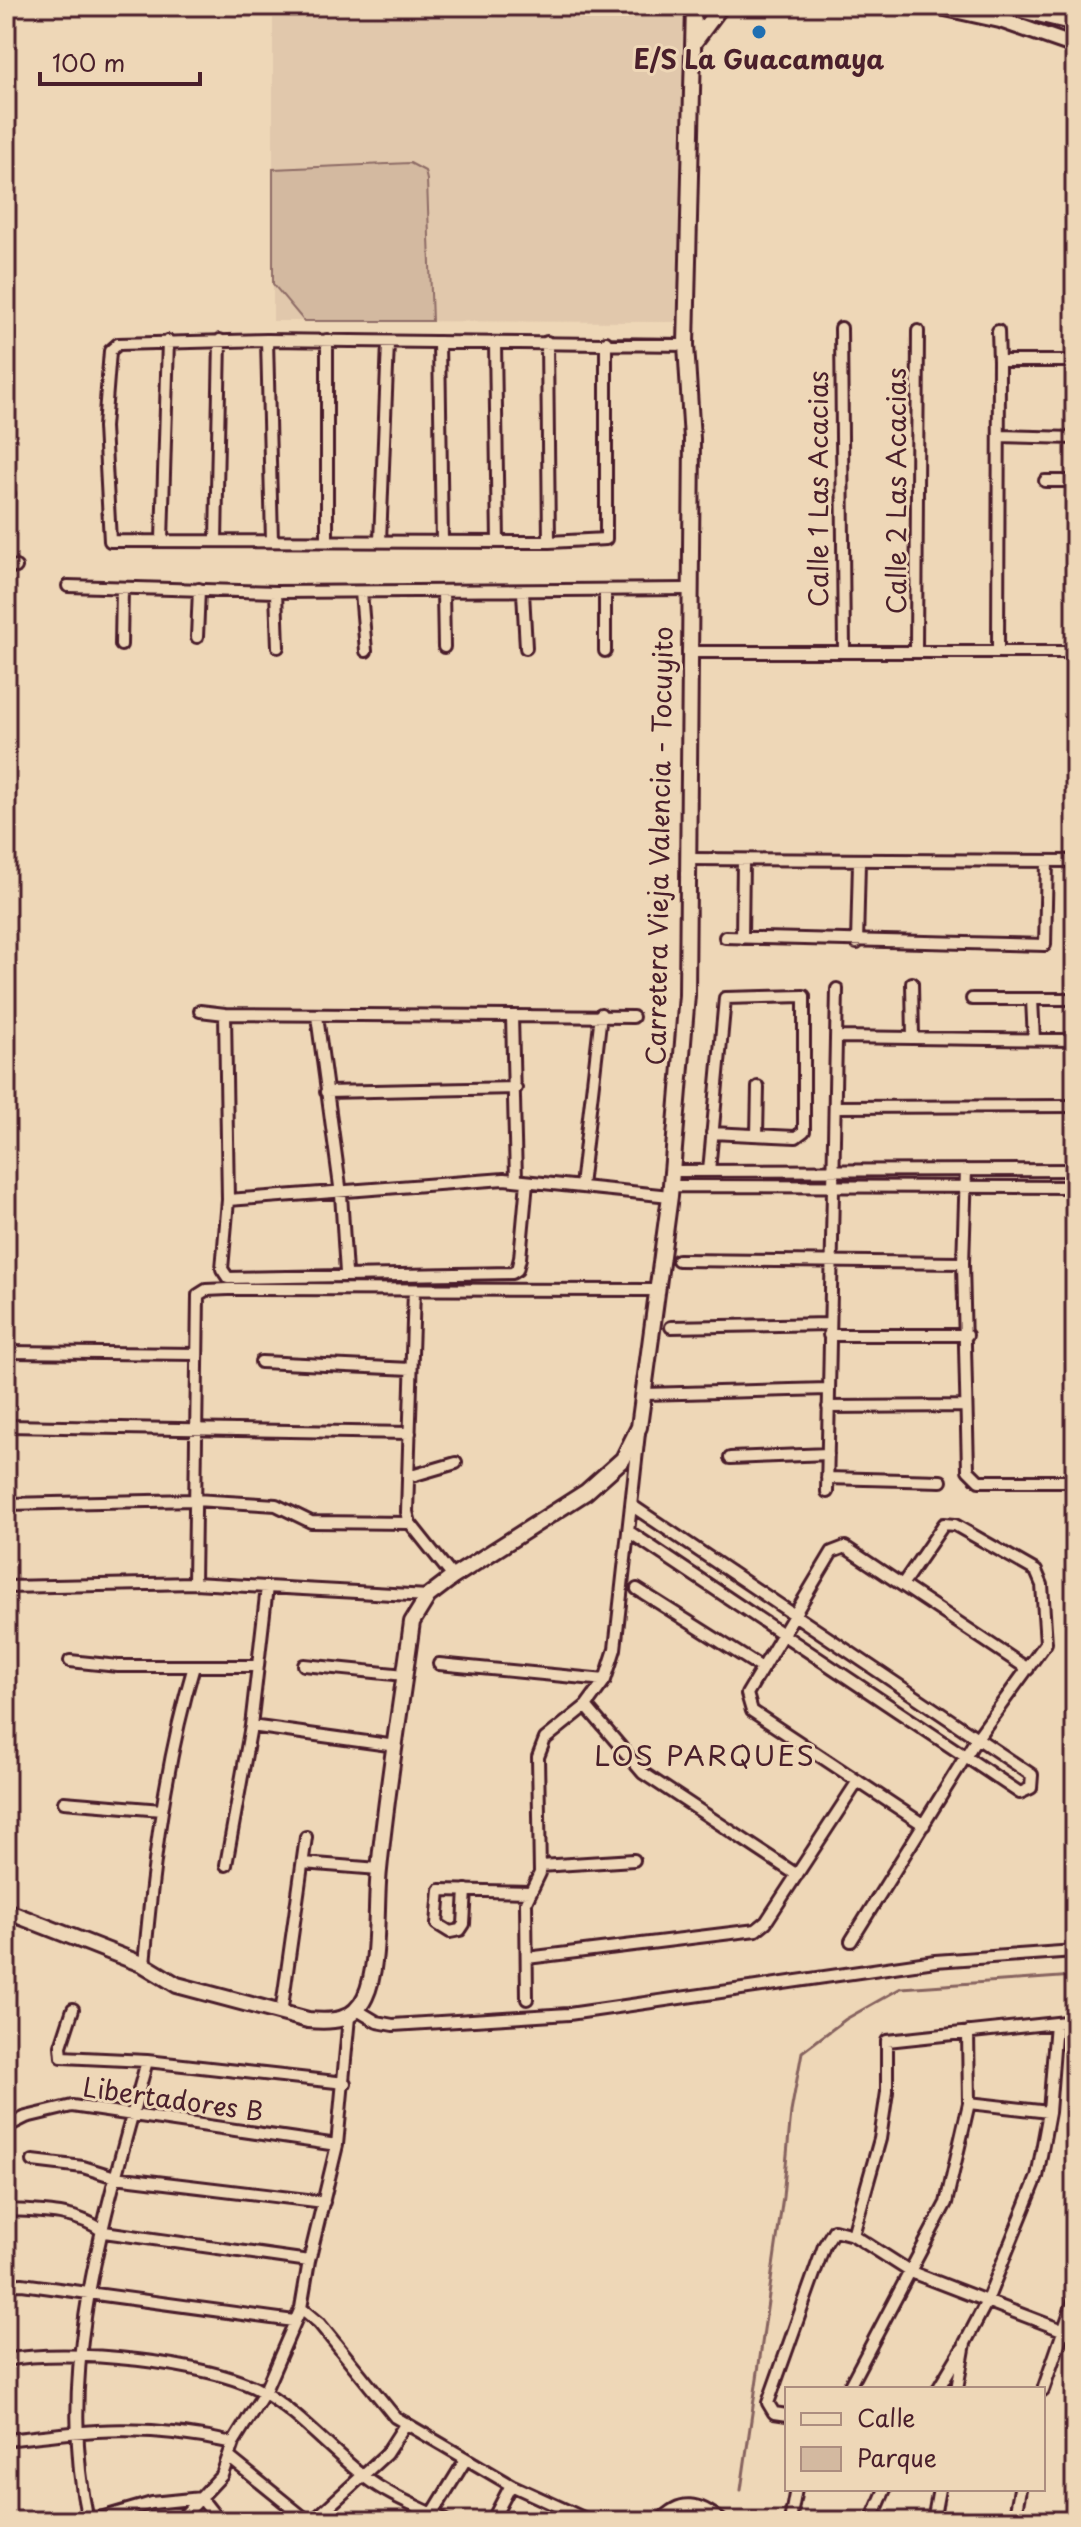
<svg xmlns="http://www.w3.org/2000/svg" width="1081" height="2527" font-family="'Playpen Sans',sans-serif">
	<style>
		.built { fill: #e1c8ac }
		.green { fill: #d3b9a0; stroke: #8e6c66; stroke-width: 2 }
		.lines { fill: none; stroke-linecap: round; stroke-linejoin: round }
		.stream { stroke: #87635f; stroke-width: 3 }
		.street-casing { stroke: #4a1f2b; stroke-width: 16 }
		.secondary-casing { stroke: #4a1f2b; stroke-width: 20 }
		.street { stroke: #eed7b7; stroke-width: 10 }
		.secondary { stroke: #eed7b7; stroke-width: 14 }
		.poi-dot { fill: #1f6fb2; stroke: #eed7b7; stroke-width: 3 }
		.labels { text-anchor: middle; stroke-width: 6; stroke-linejoin: round; paint-order: stroke }
		.poi-label { font-size: 26px; font-weight: bold; fill: #4a1f2b; stroke: #eed7b7 }
		.street-label { font-size: 26px; fill: #4a1f2b; stroke: #eed7b7 }
		.neighbourhood-label { font-size: 28px; letter-spacing: 2px; fill: #4a1f2b; stroke: #eed7b7 }
	</style>
	<rect width="100%" height="100%" fill="#eed7b7"/>
	<filter id="ink" filterUnits="userSpaceOnUse"><feTurbulence type="fractalNoise" baseFrequency=".0125" numOctaves="2"/><feDisplacementMap in="SourceGraphic" scale="16" xChannelSelector="R" yChannelSelector="G"/><feConvolveMatrix kernelMatrix="1 2 1 2 8 2 1 2 1" color-interpolation-filters="sRGB"/></filter>
	<g filter="url(#ink)">
		<path class="built" d="M683,17L680,322L273,321V18Z"/>
		<path class="green" d="M410,163L425,171L427,180L432,321H304L273,284V169Z"/>
		<g class="lines">
			<path class="stream" d="M741,2490L783,2197L791,2112L802,2052L846,2019L901,1988L1075,1976"/>
			<g class="street-casing">
				<path id="street" d="M841,328L844,651
					M998,331L999,361
					M267,340L272,541
					M439,342L442,542
					M547,342L549,542
					M606,342V539L549,542L110,541L104,427L110,351L118,344L267,340L686,345
					M495,343L498,542
					M999,436L1075,438
					M1045,481H1075
					M6,493L9,494
					M162,540L168,341
					M216,541L220,340
					M327,541V340
					M380,541L388,343
					M6,565L16,567
					M68,586L276,592L688,589
					M443,591L444,647
					M276,592L278,647
					M361,592L366,651
					M523,592L526,648
					M605,592V651
					M197,637L199,589
					M121,645L122,588
					M916,650L918,331
					M688,652H1075
					M998,652L999,361H1075
					M689,859L1075,861
					M725,937L1045,945L1047,862
					M742,938L743,861
					M857,943L859,862
					M912,983L913,1038
					M972,999H1071
					M1032,999L1034,1040
					M200,1011L225,1014
					M317,1016L341,1194L346,1273
					M512,1016L633,1017
					M837,1037L1075,1040
					M326,1092L516,1088
					M835,1107L1075,1106
					M757,1135L758,1087
					M966,1170L963,1263L968,1470L979,1481H1075
					M672,1171L1075,1170
					M709,1171L725,998L804,996V1131L796,1137L712,1133
					M516,1180L512,1016L225,1014L228,1200L222,1269L228,1278L512,1273L517,1270L520,1258L527,1182
					M581,1186L601,1014
					M670,1186L1075,1187
					M228,1200L504,1179L670,1196
					M678,1260L963,1263
					M414,1290L407,1512L410,1523L453,1577
					M671,1327L829,1324
					M829,1335H967
					M6,1352L197,1354
					M261,1362L411,1369
					M645,1394L828,1389
					M828,1407L966,1406
					M6,1426L410,1433
					M730,1458L828,1454
					M408,1477L456,1463
					M827,1478L941,1481
					M827,1492L837,989
					M6,1504L195,1500L276,1505L311,1522L410,1523
					M628,1531L1020,1793L1031,1788L1032,1775L631,1505
					M194,1583L198,1295L206,1290L228,1289L656,1290
					M6,1587L194,1583L428,1596
					M637,1589L762,1668
					M70,1661L118,1666H257
					M439,1664L605,1680
					M304,1665L405,1675
					M586,1706L643,1773L797,1875
					M251,1726L396,1746
					M64,1802L162,1810
					M924,1825L752,1711L747,1694L832,1552L845,1547L1028,1669
					M303,1863L379,1869
					M226,1865L251,1726L267,1587
					M540,1866L634,1860
					M466,1890L464,1924L460,1930L450,1932L437,1924L440,1890L531,1892
					M851,1941L977,1738L1046,1643L1042,1585L1036,1571L955,1525L944,1524L902,1585
					M527,1958L756,1930L766,1922L858,1781
					M144,1965C153,1865 165,1763 194,1666
					M527,1999L526,1902L540,1873L538,1757L545,1739L586,1706L605,1680L615,1649L639,1433
					M73,2009L61,2046L62,2057L147,2061L345,2083
					M357,2010L377,2022L393,2025L569,2014L935,1961L1075,1951
					M281,2014L306,1837
					M969,2103L1049,2112
					M6,2127L26,2117L72,2106L337,2145
					M33,2161L83,2167L115,2177L324,2202
					M6,2210C38,2211 78,2211 104,2232L309,2261
					M853,2235L880,2139L887,2092V2041L1075,2021
					M6,2285L22,2284L294,2321
					M301,2308L319,2323L395,2417L511,2485L590,2521
					M6,2360C66,2348 210,2361 263,2392C301,2415 332,2452 366,2478C391,2497 420,2507 447,2521
					M848,2389L946,2203L969,2103L968,2032
					M938,2389L962,2349
					M957,2389L965,2343L986,2303L1037,2177L1049,2112L1056,2023
					M1043,2390L1075,2297
					M787,2415L774,2413L768,2403L824,2246L834,2230L853,2235L911,2272L1075,2335
					M6,2440C92,2430 147,2423 233,2443
					M230,2458L308,2521
					M88,2521C54,2366 107,2210 147,2061
					M90,2521L152,2503L201,2498L219,2521
					M179,2521L222,2475L233,2443L264,2393L301,2308L309,2261L337,2145L349,2017
					M313,2521L386,2454L406,2423
					M428,2521L466,2459
					M492,2521L511,2485
					M660,2521C680,2498 699,2502 722,2521
					M790,2521L796,2489
					M871,2521L885,2489
					M933,2521L939,2489
					M1014,2521L1020,2489"/>
			</g>
			<g class="secondary-casing">
				<path id="secondary" d="M936,6L1000,20L1075,46
					M1005,6L1075,23
					M695,41L721,6
					M6,1911L144,1965L177,1985L308,2020C333,2022 353,2022 365,1997C380,1966 375,1905 379,1870C387,1787 401,1705 412,1622L428,1596L453,1577L586,1492L623,1459L639,1427L670,1196L687,995L692,439L686,345L694,6"/>
			</g>
			<use href="#street" class="street"/>
			<use href="#secondary" class="secondary"/>
		</g>
	</g>
	<circle class="poi-dot" cx="759" cy="32" r="8"/>
	<g class="labels">
		<g class="poi-label">
			<text x="759" y="69">E/S La Guacamaya</text>
		</g>
		<g class="street-label">
			<text transform="translate(819 489) rotate(-90)" y="9">Calle 1 Las Acacias</text>
			<text transform="translate(897 491) rotate(-90)" y="9">Calle 2 Las Acacias</text>
			<text transform="translate(660 846) rotate(-89)" y="9">Carretera Vieja Valencia - Tocuyito</text>
			<text transform="translate(173 2100) rotate(8)" y="9">Libertadores B</text>
		</g>
		<g class="neighbourhood-label">
			<text x="705" y="1766">LOS PARQUES</text>
		</g>
	</g>
	<rect width="1081" height="2527" fill="none" stroke="#eed7b7" stroke-width="32"/>
	<rect x="16" y="16" width="1049" height="2495" fill="none" stroke="#4a1f2b" stroke-width="3" filter="url(#ink)"/>
	<rect x="785" y="2387" width="260" height="104" fill="#eed7b7" stroke="#ac8d7f" stroke-width="2"/>
	<rect x="801" y="2413" width="40" height="12" fill="#eed7b7" stroke="#ac8d7f" stroke-width="2"/>
	<text x="857" y="2427" font-size="24" fill="#4a1f2b">Calle</text>
	<rect x="801" y="2447" width="40" height="24" fill="#d3b9a0" stroke="#ac8d7f" stroke-width="2"/>
	<text x="857" y="2467" font-size="24" fill="#4a1f2b">Parque</text>
	<path d="M40 72v12h160v-12" fill="none" stroke="#4a1f2b" stroke-width="4"/>
	<text x="52" y="72" font-size="24" fill="#4a1f2b" stroke="#eed7b7" stroke-width="6" paint-order="stroke">100 m</text>
</svg>
